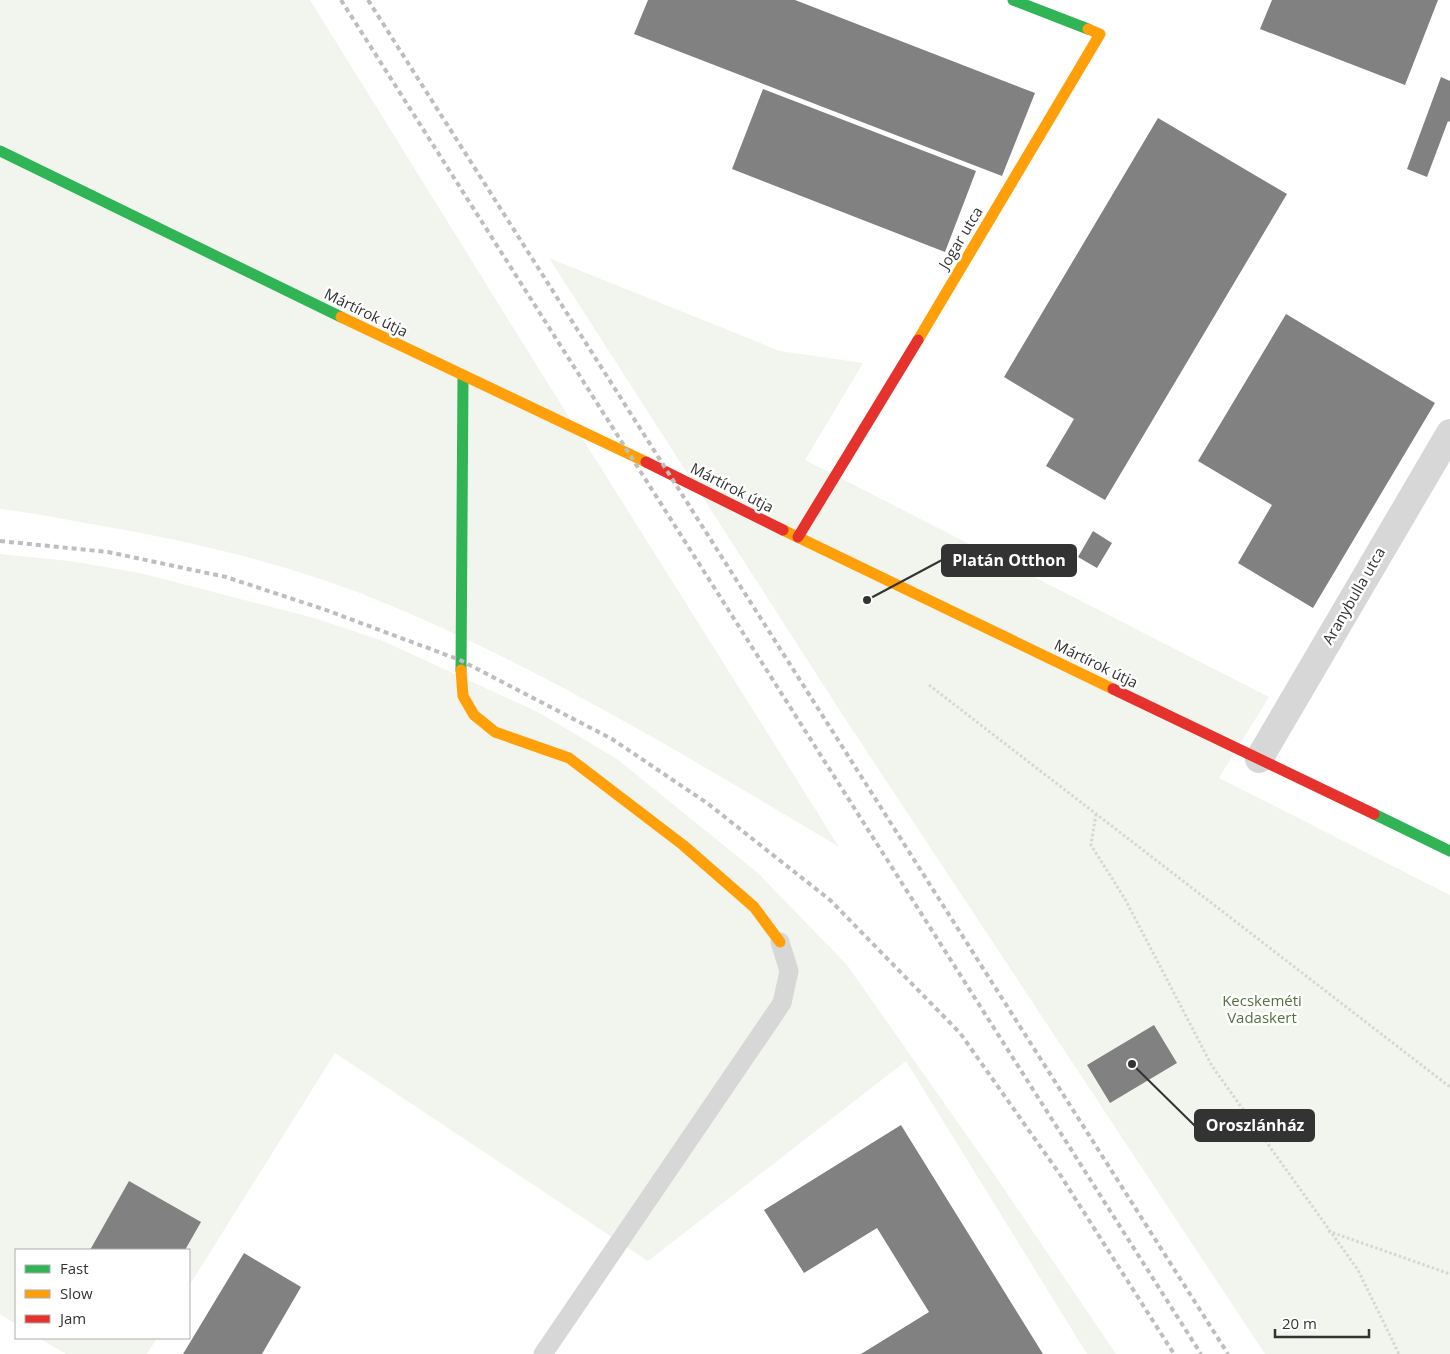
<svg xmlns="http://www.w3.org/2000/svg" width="1450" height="1354" font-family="'Open Sans',sans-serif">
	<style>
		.green { fill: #f1f5ed }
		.building { fill: #818181 }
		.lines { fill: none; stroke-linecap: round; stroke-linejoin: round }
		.path { stroke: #d6d6d6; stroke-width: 3; stroke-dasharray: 2.5 2.5; stroke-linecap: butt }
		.lane { stroke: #d7d7d7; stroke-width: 19 }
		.street { stroke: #d7d7d7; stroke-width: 28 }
		.fast { stroke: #30b455; stroke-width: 11 }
		.slow { stroke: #ff9f0a; stroke-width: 11 }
		.jam { stroke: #e5322d; stroke-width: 11 }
		.rail { stroke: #bebebe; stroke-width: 4; stroke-dasharray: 5 4; stroke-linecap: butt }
		.labels { text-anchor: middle; stroke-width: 5; stroke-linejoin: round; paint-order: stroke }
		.street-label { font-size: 15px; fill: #333; stroke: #fff }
		.park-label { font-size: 15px; fill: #56703f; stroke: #fff }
		.leader { fill: none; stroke: #333; stroke-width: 2 }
		.callout-dot { fill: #333; stroke: #fff; stroke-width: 2 }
		.callout { fill: #333; stroke: #333; stroke-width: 2 }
		.callout-label { font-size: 16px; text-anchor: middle; font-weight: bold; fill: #fff }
	</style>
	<rect width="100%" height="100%" fill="#fff"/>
	<path class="green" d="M0,0H310L542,374L839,847C688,757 534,663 370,597C284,563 182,539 91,524C61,519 30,512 0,509Z
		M549,258L780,351L863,363L805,460L1269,697L1219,778L1450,895V1354H1265L842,714Z
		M0,554L70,561L140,573L314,618L383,641L538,712L617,759L758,873L847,965L994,1174L1116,1354H1087L906,1061L648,1261L335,1053L189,1286V1250H16V1324L0,1314Z
		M39,1338H157L147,1354H66Z"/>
	<path class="building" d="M648,0H795L1035,93L1002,176L634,34Z
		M1272,0H1438L1405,85L1260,29Z
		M1441,77L1450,81V122L1448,121L1427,177L1407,169Z
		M763,89L976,171L945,252L732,169Z
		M1158,118L1287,194L1105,500L1046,466L1074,419L1004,377Z
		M1286,314L1435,403L1313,608L1238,563L1272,505L1198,461Z
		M1093,531L1112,543L1097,568L1078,557Z
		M1154,1025L1177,1063L1110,1103L1087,1065Z
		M901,1125L1043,1354H861L929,1312L877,1228L804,1273L764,1210Z
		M129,1181L201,1222L185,1250H90Z
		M244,1253L301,1287L262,1354H183Z"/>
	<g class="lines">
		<path class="path" d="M929,685L1450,1087
			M1096,814L1091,845L1125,899L1212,1066L1358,1270L1399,1354
			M1328,1231L1450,1274"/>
		<path class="lane" d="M543,1354L782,1003L789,971L780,942"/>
		<path class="street" d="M1259,759L1450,433"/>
		<path class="fast" d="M1013,0L1088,29
			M0,151L341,317
			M461,670L463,377
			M1374,814L1450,851"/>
		<path class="slow" d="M341,317L646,462
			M918,340L1100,34L1088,29
			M783,530L1113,689
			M461,670L463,696L474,715L495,732L569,758L683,845L754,907L780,942"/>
		<path class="jam" d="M646,462L783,530
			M798,537L918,340
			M1113,689L1374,814"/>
		<path class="rail" d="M341,0L1201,1354
			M368,0L1228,1354
			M0,541L108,552L226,577L326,610L460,660L612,739L707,803L830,900L960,1033L1059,1173L1174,1354"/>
	</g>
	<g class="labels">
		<g class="street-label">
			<text transform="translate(961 238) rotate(-59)" y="5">Jogar utca</text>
			<text transform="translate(366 313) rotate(26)" y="5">Mártírok útja</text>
			<text transform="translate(732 488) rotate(27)" y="5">Mártírok útja</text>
			<text transform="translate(1354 596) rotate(-60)" y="5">Aranybulla utca</text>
			<text transform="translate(1096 664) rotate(26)" y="5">Mártírok útja</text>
		</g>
		<g class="park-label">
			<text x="1262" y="1006">Kecskeméti<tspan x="1262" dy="17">Vadaskert</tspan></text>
		</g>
	</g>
	<path class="leader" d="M867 600L942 560M1132 1064L1195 1126"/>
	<g class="callout-dot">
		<circle cx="867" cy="600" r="5"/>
		<circle cx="1132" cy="1064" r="5"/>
	</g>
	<g class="callout">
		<rect x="942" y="545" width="134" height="31" rx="5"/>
		<rect x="1195" y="1110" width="119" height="31" rx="5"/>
	</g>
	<g class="callout-label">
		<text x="1009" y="566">Platán Otthon</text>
		<text x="1255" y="1131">Oroszlánház</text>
	</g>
	<rect x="15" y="1249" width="175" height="90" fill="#ffffff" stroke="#adadad"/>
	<rect x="25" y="1265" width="25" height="8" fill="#30b455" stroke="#adadad"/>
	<text x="60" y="1274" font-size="15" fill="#333333">Fast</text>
	<rect x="25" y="1290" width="25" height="8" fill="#ff9f0a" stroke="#adadad"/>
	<text x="60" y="1299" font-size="15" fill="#333333">Slow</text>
	<rect x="25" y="1315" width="25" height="8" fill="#e5322d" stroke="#adadad"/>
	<text x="60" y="1324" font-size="15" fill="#333333">Jam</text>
	<path d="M1275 1329v8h94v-8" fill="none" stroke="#333333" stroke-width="2.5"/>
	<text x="1282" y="1329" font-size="15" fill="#333333" stroke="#ffffff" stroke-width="4" paint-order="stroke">20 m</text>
</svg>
